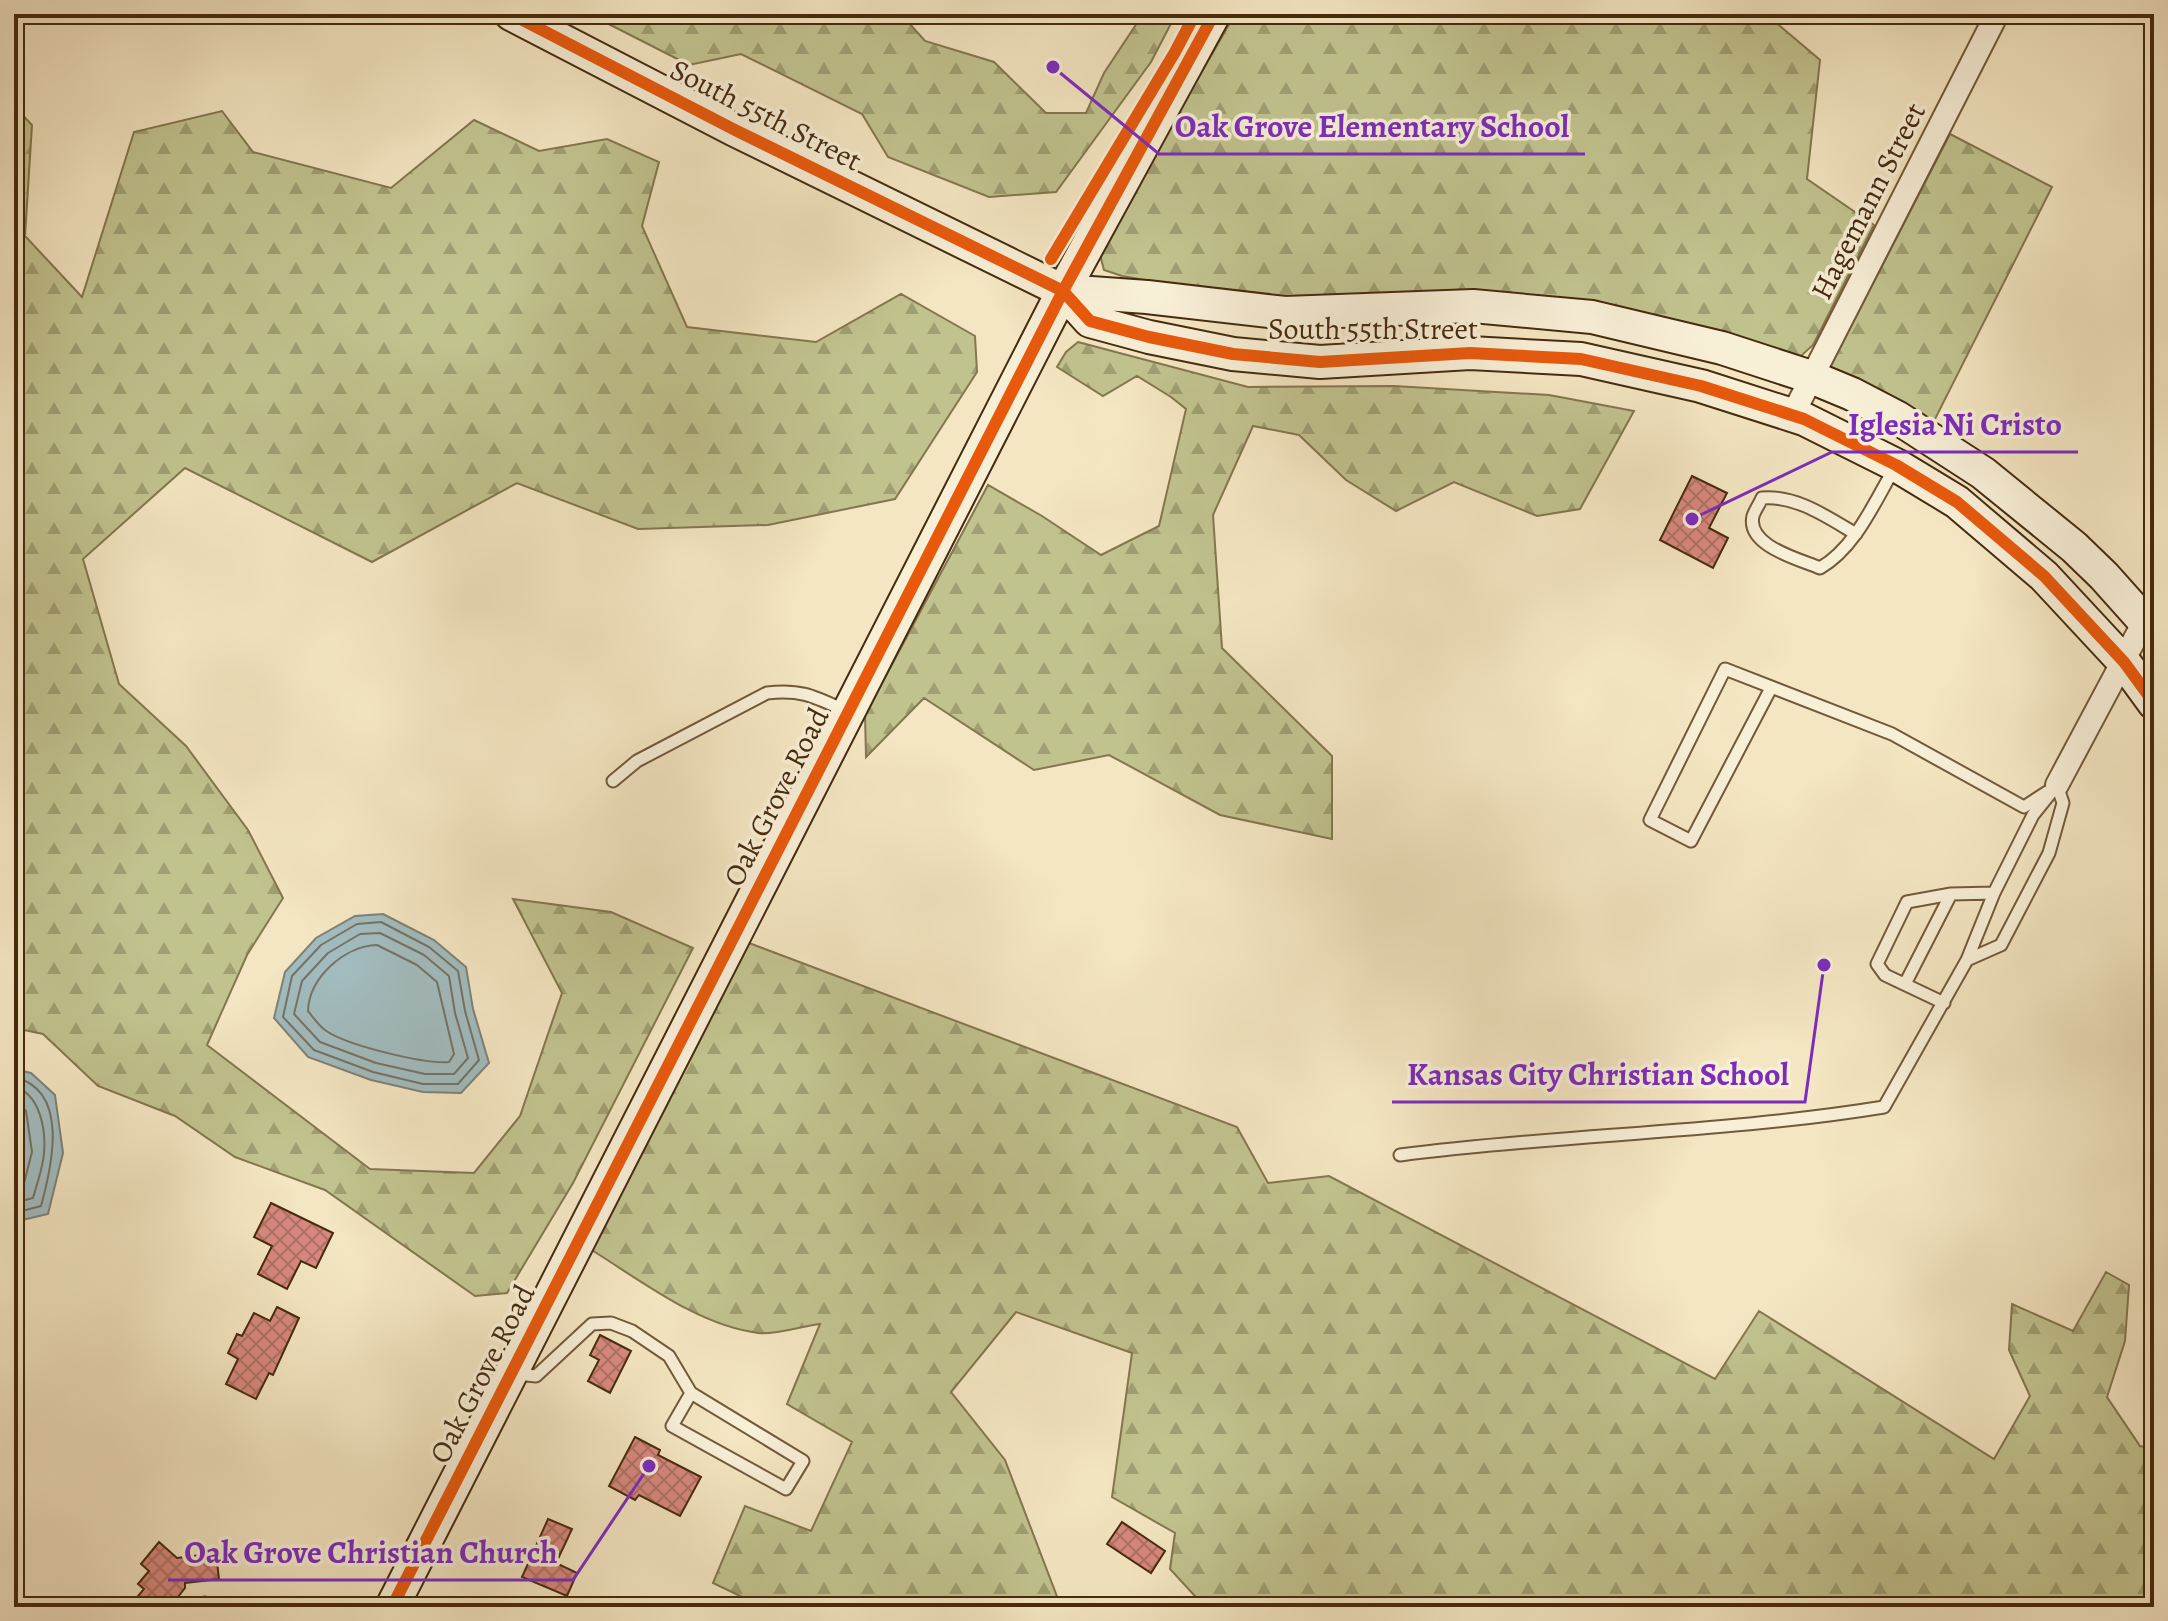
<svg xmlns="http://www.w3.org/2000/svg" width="2168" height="1621" font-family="Alegreya,serif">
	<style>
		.forest { fill: url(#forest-firs); stroke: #84764e; stroke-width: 2 }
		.water { fill: #a2bcbf; stroke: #7d8278; stroke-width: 2 }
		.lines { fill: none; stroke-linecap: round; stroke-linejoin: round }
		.shore { stroke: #747366; stroke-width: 2 }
		.building { fill: url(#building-cross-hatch); stroke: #462a0d; stroke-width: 2 }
		.lane-casing { stroke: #72593a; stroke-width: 15 }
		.street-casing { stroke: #72593a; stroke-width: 26 }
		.secondary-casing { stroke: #462a0d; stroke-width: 36 }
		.lane { stroke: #f8efd7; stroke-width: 11 }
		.street { stroke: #f8efd7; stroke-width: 22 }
		.secondary { stroke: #f8efd7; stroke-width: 32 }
		.cycleway-casing { stroke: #f8efd7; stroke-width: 17 }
		.cycleway { stroke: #e8590c; stroke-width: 12 }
		.labels { text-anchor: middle; stroke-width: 7; stroke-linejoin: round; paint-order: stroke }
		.street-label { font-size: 30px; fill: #462a0d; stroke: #f8efd7 }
		.leader { fill: none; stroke: #7b2cbf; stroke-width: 3 }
		.callout-dot { fill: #7b2cbf; stroke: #f8efd7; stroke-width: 3 }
		.callout-label { font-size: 32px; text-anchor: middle; font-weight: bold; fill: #7b2cbf; stroke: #f8efd7; stroke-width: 7; stroke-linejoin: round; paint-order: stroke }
	</style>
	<defs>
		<pattern id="forest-firs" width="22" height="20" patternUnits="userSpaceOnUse" patternTransform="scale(2)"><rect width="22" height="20" fill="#c1c38f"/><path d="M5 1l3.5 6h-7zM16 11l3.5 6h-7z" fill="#9f9f73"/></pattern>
		<pattern id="building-cross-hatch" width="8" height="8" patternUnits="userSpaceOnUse" patternTransform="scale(2)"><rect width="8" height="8" fill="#d7897e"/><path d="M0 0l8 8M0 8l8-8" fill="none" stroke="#b07066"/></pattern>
	</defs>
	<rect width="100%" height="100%" fill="#f4e6c2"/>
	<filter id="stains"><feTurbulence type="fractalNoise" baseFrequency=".0025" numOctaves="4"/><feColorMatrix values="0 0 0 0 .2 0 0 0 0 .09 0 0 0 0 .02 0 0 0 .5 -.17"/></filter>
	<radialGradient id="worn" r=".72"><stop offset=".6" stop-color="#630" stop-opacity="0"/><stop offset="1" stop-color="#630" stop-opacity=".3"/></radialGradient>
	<path class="forest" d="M589,14H901L925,41L994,62L1046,113H1086L1104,73L1143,14H1176L1151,62L1056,192L989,197L888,157L862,114L741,54L689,65Z
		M1235,14H1766L1820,60L1807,179L1874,225L1813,345L1801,356L1478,292L1272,297L1185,287L1122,276L1104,270L1099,251Z
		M14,106L32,125L25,236L82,297L134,132L222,111L253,152L391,188L474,120L539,151L607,139L659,162L642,226L687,327L816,342L901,294L975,336L977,372L895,499L768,525L638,529L517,483L372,562L185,468L83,559L119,684L186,746L248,830L283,898L247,955L207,1045L370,1169L474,1173L520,1116L562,993L513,899L611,912L693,948L573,1183L507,1293L475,1296L325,1190L235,1157L175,1116L98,1086L43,1034L14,1028Z
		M1950,134L2052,187L1930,429L1835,378L1830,367Z
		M1078,342L1248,387L1394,386L1549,395L1634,411L1580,509L1537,516L1454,482L1396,511L1346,480L1299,435L1253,426L1213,515L1222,648L1332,756V839L1220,815L1109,755L1034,770L924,698L866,757L865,715L988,485L1042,516L1101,555L1159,526L1186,409L1171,397L1137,376L1103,396L1057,367L1066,352Z
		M749,943L1237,1127L1268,1183L1329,1176L1715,1379L1759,1311L1994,1459L2030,1396L2009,1350L2012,1304L2073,1331L2106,1272L2129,1285L2125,1341L2107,1397L2140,1446L2154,1449V1607H1205L1170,1569L1175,1533L1112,1497L1132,1353L1016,1312L951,1392L1005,1460L1061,1607H763L713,1583L745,1506L811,1531L852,1442L787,1404L820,1324C801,1326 777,1335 758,1333C697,1325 642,1281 590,1249Z"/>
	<path class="water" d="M383,914L434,940L466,967L473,1009L489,1063L461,1093L423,1092L371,1080L308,1057L274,1018L285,972L316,938L355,916Z
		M14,1069L31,1073L55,1095L63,1153L48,1214L14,1222Z"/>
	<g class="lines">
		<path class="shore" d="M381,922L429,947L458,971L465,1011L479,1060L458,1084H423L373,1072L314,1050L283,1017L292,976L321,945L357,924Z
			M380,933L424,955L449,976L455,1013L468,1058L454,1074H425L376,1063L320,1042L294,1014L302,981L328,953L360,934Z
			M377,945L417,965L437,982L454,1054L449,1062C423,1064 345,1045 325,1030C318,1025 313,1017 308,1011C309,978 344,946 377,945Z
			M14,1077C70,1090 52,1166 41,1206L14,1213
			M14,1087C40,1093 46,1130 44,1153C43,1167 37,1184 33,1198L14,1203
			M14,1100L26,1111L32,1152L23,1187L14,1191"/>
	</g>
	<path class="building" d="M1692,476L1727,493L1709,528L1728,538L1713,568L1660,540Z
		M271,1203L333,1233L316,1268L301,1261L287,1289L258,1274L272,1246L254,1237Z
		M277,1307L299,1318L273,1375L269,1373L256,1399L226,1384L238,1359L228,1353L237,1334L242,1336L254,1313L270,1321Z
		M600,1335L631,1351L610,1393L588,1381L599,1360L590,1355Z
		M635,1437L660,1450L658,1455L701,1477L680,1516L639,1495L635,1500L609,1486Z
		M548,1519L572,1529L556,1563L577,1573L567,1596L522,1577Z
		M1122,1522L1165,1551L1151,1573L1107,1544Z
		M159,1542L177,1558L216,1553L219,1579L185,1583V1588L170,1607H129L144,1589L138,1584L149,1571L141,1564Z"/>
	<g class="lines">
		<g class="lane-casing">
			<path id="lane" d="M1856,534C1827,517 1796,495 1762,498C1760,503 1755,510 1753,516C1746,546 1799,559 1820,568C1855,548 1874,503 1894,469
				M1771,688L1691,841L1650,820L1725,669L1892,734L2024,807L2047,792
				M613,781L637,761L767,693C803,689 815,697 848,712
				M1967,960L2001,945L2049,853L2063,803L2057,785
				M1905,984L1951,894
				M1944,1003L1885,975L1877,964L1907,902L1951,894L1994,893
				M1400,1155C1561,1134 1724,1133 1884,1107L1967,960L1994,893L2033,815L2057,785
				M516,1374L536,1376L592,1324L611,1323L632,1331L669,1356L691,1393L803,1461L786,1489L672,1426L691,1393
				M204,1607L205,1603"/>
		</g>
		<g class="street-casing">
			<path id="street" d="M1792,416L1997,14
				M2057,785L2154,603"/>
		</g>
		<g class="secondary-casing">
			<path id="secondary" d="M511,14L735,130L1063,291L1090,321L1149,337L1233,354L1320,362L1470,353L1581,359L1701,386L1804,419L1896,465L1957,502L2044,576L2124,662L2154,703
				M1063,291L1147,297L1285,313L1473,306L1592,317L1722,348L1811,377L1852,394L1898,418L1983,473L2074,547L2104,576L2154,632
				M392,1607L1063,291L1214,14"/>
		</g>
		<use href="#lane" class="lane"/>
		<use href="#street" class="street"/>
		<use href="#secondary" class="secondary"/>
		<g class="cycleway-casing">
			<path id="cycleway" d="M511,14L735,130L1063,291L1090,321L1149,337L1233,354L1320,362L1470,353L1581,359L1701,386L1804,419L1896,465L1957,502L2044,576L2124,662L2154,703
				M1051,259L1175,52L1195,14
				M392,1607L1063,291L1214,14"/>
		</g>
		<use href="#cycleway" class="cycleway"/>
	</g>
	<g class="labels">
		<g class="street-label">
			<text transform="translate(766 115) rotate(27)" y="10">South 55th Street</text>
			<text transform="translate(1868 201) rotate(-63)" y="10">Hagemann Street</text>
			<text x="1373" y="339">South 55th Street</text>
			<text transform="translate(776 797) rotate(-63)" y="10">Oak Grove Road</text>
			<text transform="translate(482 1374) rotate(-63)" y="10">Oak Grove Road</text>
		</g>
	</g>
	<path class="leader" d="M1053 67L1159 154H1585M1692 519L1832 452H2078M1824 965L1805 1102H1392M649 1466L573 1580H168"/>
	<g class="callout-dot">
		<circle cx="1053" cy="67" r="8"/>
		<circle cx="1692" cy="519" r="8"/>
		<circle cx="1824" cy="965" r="8"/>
		<circle cx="649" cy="1466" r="8"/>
	</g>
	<g class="callout-label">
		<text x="1372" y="137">Oak Grove Elementary School</text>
		<text x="1955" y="435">Iglesia Ni Cristo</text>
		<text x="1598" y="1085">Kansas City Christian School</text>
		<text x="371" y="1563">Oak Grove Christian Church</text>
	</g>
	<rect width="2168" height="1621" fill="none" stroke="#f4e6c2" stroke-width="48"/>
	<rect x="16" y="16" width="2136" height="1589" fill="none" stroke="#462a0d" stroke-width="4"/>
	<rect x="24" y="24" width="2120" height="1573" fill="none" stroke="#462a0d" stroke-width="2"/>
	<rect width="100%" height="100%" filter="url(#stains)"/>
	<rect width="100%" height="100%" fill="url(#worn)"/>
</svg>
